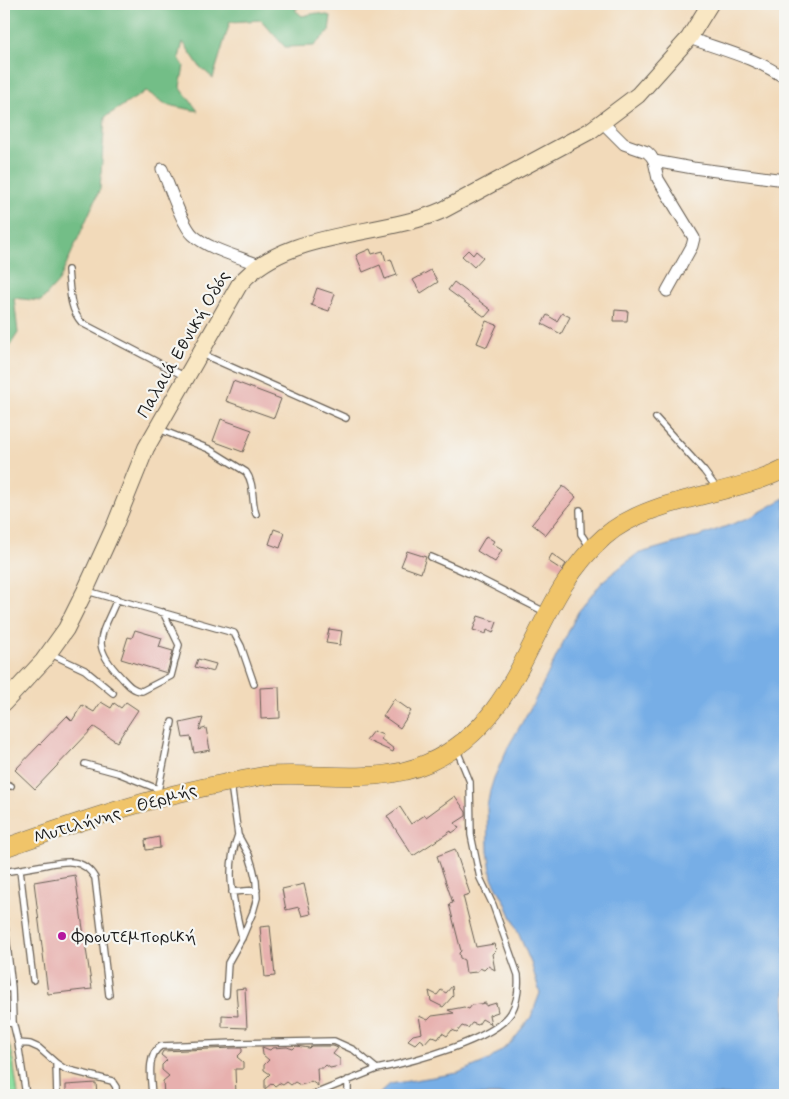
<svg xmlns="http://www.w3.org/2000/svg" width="789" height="1099" font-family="Mynerve,sans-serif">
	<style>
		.green { fill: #8fe0a1; stroke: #567e5e }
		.forest { fill: #73be87; stroke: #486d52 }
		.water { fill: #77aee6; stroke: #4a6581 }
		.building { fill: #e7b0ae }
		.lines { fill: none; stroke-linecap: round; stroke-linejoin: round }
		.service-casing { stroke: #675e53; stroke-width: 8 }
		.minor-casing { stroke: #675e53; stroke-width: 13 }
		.secondary-casing { stroke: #675e53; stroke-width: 18 }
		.primary-casing { stroke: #675e53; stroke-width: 19 }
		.service { stroke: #fff; stroke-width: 5.5 }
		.minor { stroke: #fff; stroke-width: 11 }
		.secondary { stroke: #f9e7c3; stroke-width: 16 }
		.primary { stroke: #f0c469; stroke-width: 18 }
		.poi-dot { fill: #b5179e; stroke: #f6f6f2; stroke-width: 2 }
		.labels { text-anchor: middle; stroke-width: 4.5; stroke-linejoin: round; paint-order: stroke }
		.street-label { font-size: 18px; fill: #1c1c1c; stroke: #f6f6f2 }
		.poi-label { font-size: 18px; fill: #1c1c1c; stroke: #f6f6f2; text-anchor: start }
	</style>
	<rect width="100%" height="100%" fill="#f6f6f2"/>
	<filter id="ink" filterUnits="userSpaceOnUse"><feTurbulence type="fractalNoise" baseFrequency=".02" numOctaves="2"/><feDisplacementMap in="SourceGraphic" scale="10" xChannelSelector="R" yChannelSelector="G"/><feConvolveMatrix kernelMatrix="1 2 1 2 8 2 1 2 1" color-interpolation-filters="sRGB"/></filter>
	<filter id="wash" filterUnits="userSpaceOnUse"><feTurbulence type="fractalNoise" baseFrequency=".0096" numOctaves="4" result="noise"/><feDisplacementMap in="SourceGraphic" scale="20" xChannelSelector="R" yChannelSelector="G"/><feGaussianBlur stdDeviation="1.12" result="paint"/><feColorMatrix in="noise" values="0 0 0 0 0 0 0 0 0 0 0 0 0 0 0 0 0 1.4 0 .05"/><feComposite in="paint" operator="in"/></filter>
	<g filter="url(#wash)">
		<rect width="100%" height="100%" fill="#f2daba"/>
		<path class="green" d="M4,1035H5L12,1053L18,1095H4Z"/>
		<path class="forest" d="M4,4H303L295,10L302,16L317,13L331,16L329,31L314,46L285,47L261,20L230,22L213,78L200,67L183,42L179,58L184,66L180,87L198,111L167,105L146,91L105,117L100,189L59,281L41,301L14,298L18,333L4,355Z"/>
		<path class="water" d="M785,498V1095H378L390,1084L458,1073L489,1060L512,1042L531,1017L540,993L531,963L506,904L492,878L488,851L487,807L490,791L494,778L508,747L535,700L578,612L604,580L637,554L703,535L751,517Z"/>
		<g id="blocks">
			<path class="building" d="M370,249L372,254L383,251L386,261L391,259L397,275L385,279L380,265L363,272L356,255Z
				M468,250L473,255L476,251L483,257L474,267L462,256Z
				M431,270L438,282L421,293L413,280Z
				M454,282L491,310L485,317L448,290Z
				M317,288L335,294L329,311L311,305Z
				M615,310L628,311L627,321H614Z
				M562,313L570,317L561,334L542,324L547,315L557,321Z
				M486,321L497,325L487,347L477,343Z
				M233,381L281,399L274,418L226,401Z
				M221,419L252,430L243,452L213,441Z
				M563,486L576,497L546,535L532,524Z
				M274,529L285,533L280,548L269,544Z
				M486,536L494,541L492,544L502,550L495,562L477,551Z
				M407,551L426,557L421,573L401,566Z
				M552,554L566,564L562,570L548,561Z
				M478,616L497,622L493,633L487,630L486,634L473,630Z
				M329,629L342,631L340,645L326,643Z
				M135,630L162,638L159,647L173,651L167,673L121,659L128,637L132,638Z
				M198,659L216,664L213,672L195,667Z
				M279,687L280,718L261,719L260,688Z
				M394,699L411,711L400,728L383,716Z
				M101,702L111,708L114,703L121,708L126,702L138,710L117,742L94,727L35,789L15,770L67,716L72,721L82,705L94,712Z
				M203,718L199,730L206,728L210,750L194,753L191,737L183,738L180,723Z
				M373,731L383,735L381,739L394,749L393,752L366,740Z
				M455,796L466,812V816L455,823L459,828L452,833L451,831L413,856L387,816L400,807L411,824L425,815L426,817Z
				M159,837L160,848L146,850L145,840Z
				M455,849L470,894L463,896L476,947L494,944L496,950L492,954L495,970L488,966L484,970L480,968L477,972L466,973L464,960L460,958L459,953L461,951L449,904L453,903L437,856Z
				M75,875L92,989L48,994L34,882Z
				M304,884L311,914L302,916L299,907L286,910L282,889Z
				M270,926L275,976L265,977L260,927Z
				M452,986L453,996L443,1007L431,1001L429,991L437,995L441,990L446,993Z
				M245,988L247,1028L222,1027V1015L238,1016L236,989Z
				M486,1003V1006L496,1003L498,1012L489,1015L491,1024L482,1019L478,1025L472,1023L468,1028L462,1026L457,1032L452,1030L447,1036L442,1033L438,1039L431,1036L424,1044L423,1041L420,1039L415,1044L408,1040L413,1035L422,1033L419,1016L428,1020L432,1016L454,1013L448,1010L464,1007L469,1009L472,1005Z
				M296,1046L309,1048L311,1046H333L338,1048L333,1054L340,1059V1066L330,1068L326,1065L323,1068H317L318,1086L311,1081L308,1083L300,1085L295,1082L291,1085L287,1082L283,1085L279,1083L275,1086L272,1083L265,1089V1079L270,1074L264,1070V1065L269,1060L263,1055L262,1047L270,1050L272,1048L287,1047L293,1049Z
				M233,1048H242V1052L237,1057L243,1062V1069H235L236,1095H164L163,1081L169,1076L162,1070V1065L167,1060L161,1055L163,1051Z
				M96,1083L97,1095H66V1085Z"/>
		</g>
	</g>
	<g filter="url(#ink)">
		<use href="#blocks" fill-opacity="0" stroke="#675e53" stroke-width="1"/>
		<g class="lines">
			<g class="service-casing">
				<path id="service" d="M68,270C70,289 69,309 82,323L184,376
					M202,354L346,418
					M656,418L704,471L718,490
					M159,429L209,449L246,472C255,484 251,501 256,514
					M580,510L581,534L591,549
					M431,557L470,574L545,612
					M87,591L234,633L241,646L254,684
					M117,599C102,636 89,643 120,676C126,682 132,691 142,691L171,676L179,645L163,612
					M51,654L85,670L113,693
					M4,687L15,686
					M85,764L118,773L158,789
					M4,783L11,786
					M157,796L172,722
					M238,835C224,872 234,901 242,938
					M20,870L33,980
					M4,872C16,870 27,868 39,866C61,862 82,855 95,878L109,995
					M232,892L257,890
					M4,918L12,988L13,1022L4,1024
					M4,989L12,988
					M226,995L228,963L242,938L253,912L257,898L256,881L253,868L249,855L238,835L231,784
					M13,1022L18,1043L26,1095
					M18,1043L30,1044L39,1048L56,1063L65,1069L112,1081L116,1087V1095
					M56,1063L57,1095
					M152,1095C151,1080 146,1055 161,1046L236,1043L334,1041L354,1050L377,1069C410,1062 493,1041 511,1013C518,1001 519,988 518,975L493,905L480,878L471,835L470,782L456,748
					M312,1095L377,1069
					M348,1095V1080"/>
			</g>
			<g class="minor-casing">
				<path id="minor" d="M689,38C722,50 756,58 785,78
					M603,123L624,144L647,152L651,156L654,161L658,179L694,238L692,246L667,291
					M654,161L693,168L785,180
					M162,169C169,185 182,225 193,235C208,249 240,257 259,265"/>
			</g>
			<g class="secondary-casing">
				<path id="secondary" d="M4,703L43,661L66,629L85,591L115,525L146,448L239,285C284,229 381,238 443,210L590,131L638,95L689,38L710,4"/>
			</g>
			<g class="primary-casing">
				<path id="primary" d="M4,848C78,822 153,796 231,782C241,780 252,778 263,776C317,771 377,786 428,763C529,718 527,604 604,537C651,496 730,497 785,469"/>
			</g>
			<use href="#service" class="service"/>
			<use href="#minor" class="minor"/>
			<use href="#secondary" class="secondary"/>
			<use href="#primary" class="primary"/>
		</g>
	</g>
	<circle class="poi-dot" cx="62" cy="936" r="5"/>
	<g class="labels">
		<g class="street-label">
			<text transform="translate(183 344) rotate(-60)" y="6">Παλαιά Εθνική Οδός</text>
			<text transform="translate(115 813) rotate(-17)" y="6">Μυτιλήνης - Θερμής</text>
		</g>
		<g class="poi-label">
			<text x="72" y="942">Φρουτεμπορική</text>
		</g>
	</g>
	<rect width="789" height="1099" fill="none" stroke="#f6f6f2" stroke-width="20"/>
</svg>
